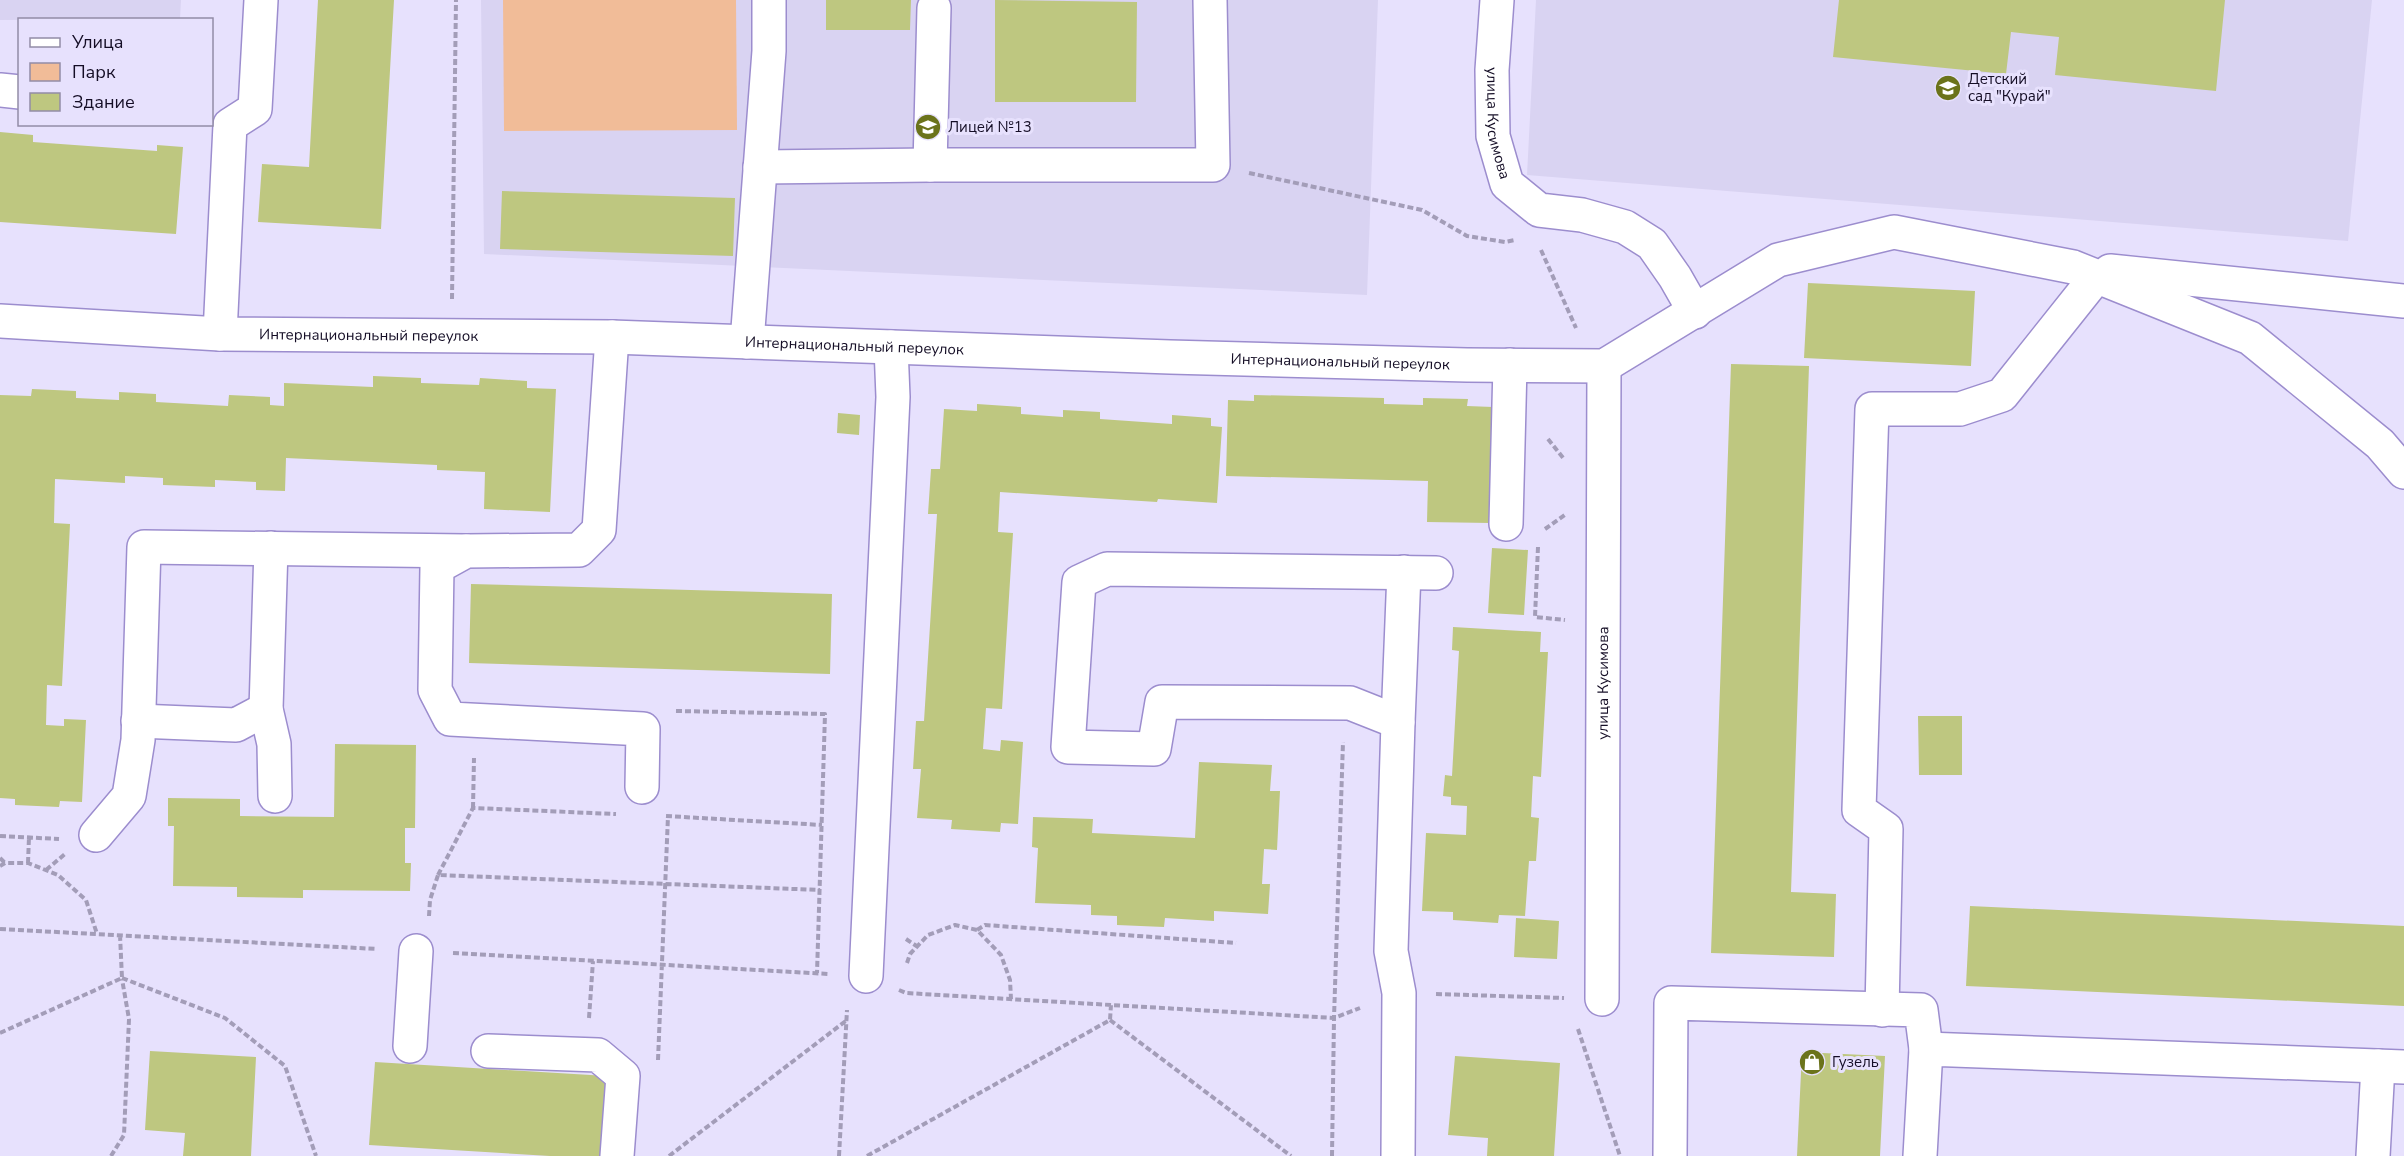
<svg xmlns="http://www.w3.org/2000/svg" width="2404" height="1156" font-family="'Nunito Sans',sans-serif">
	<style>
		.built { fill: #d9d3f2 }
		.green { fill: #f1bc98 }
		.building { fill: #bec780 }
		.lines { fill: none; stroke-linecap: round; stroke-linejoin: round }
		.minor-casing { stroke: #9c8dce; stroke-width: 36 }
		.path { stroke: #a39db8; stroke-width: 4; stroke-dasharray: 6 3; stroke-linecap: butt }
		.minor { stroke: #fff; stroke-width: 33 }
		.labels { text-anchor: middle; stroke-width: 6; stroke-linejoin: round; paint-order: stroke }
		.poi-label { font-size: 15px; fill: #140d25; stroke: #e7e1fd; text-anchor: start }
		.street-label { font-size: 15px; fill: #140d25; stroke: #e7e1fd }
	</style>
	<rect width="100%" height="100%" fill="#e7e1fd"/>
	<path class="built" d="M0,0H181L180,19L0,20Z
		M481,0H1378L1367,295L484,254Z
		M1536,0H2372L2348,241L1527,175Z"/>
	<path class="green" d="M503,0H736L737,130L504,131Z"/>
	<path class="building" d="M318,0H394L381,229L258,222L262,164L309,167Z
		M826,0H911L910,30H826Z
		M995,0L1137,2L1136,102H995Z
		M1839,0H2225L2216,91L2055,75L2059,37L2011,32L2006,74L1833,57Z
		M0,132L33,135V142L157,151V145L183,147L176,234L0,222Z
		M502,191L735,198L733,256L500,249Z
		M1808,283L1975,291L1971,366L1804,358Z
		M1731,364L1809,366L1791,892L1836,894L1834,957L1711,953Z
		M373,376L421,378V383L479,385L480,378L527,381V388L556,389L550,512L484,509L485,472L437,470V465L286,458L285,491L256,490V482L215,480V487L163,485V478L125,476V483L55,479L54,523L70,524L62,686L47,685L46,725L64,726V719L86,720L82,802L60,801L59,807L15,805V799L0,798V395L31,396L32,389L76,391V398L119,400V392L156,394V402L228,406L229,395L270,397V405L284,406V383L373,387Z
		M1254,395L1384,398V404L1423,405V398L1468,399L1467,406L1493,407L1497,507H1490V523L1427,522L1428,481L1226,476L1228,400L1254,401Z
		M977,404L1021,407V414L1063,417V410L1100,412V419L1172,424V415L1211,418V426L1222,427L1217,503L1158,499L1157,502L1000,492L998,532L1013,533L1002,709L986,708L983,749L1000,751L1001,740L1023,742L1018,824L1001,823L1000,832L951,829L952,820L917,818L921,769H913L916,721H924L937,514H928L931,469H940L944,409L977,411Z
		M838,413L860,415L859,435L837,433Z
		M1492,548L1528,550L1524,615L1488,613Z
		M471,584L832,594L830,674L469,663Z
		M1453,627L1541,632L1540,652H1548L1541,777L1533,776L1531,817L1539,818L1536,861H1529L1525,916L1499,915L1498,923L1453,920V912L1422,911L1426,833L1466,835L1467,806L1451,805V797L1443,796L1445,775L1452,776L1459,651L1452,650Z
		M1918,716H1962V775H1919Z
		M335,744L416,745L415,828H405V863H411L410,891L303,890V898L237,897V887L173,886L174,826H168V798L240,799V816L334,817Z
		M1199,762L1272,765L1270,791H1280L1277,850L1264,849L1262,884H1270L1268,914L1214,911V921L1165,918L1164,927L1117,925V916L1091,915V905L1035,903L1038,848L1032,847L1033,817L1093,819L1092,833L1195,838Z
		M1970,906L2404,926V1006L1966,986Z
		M1516,918L1559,921L1557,959L1514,957Z
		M150,1051L256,1057L251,1156H183L185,1133L145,1130Z
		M1802,1052L1885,1056L1880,1156H1797Z
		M1455,1056L1560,1063L1554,1156H1487L1488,1138L1448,1135Z
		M375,1062L607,1076L603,1156H550L369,1145Z"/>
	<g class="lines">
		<g class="minor-casing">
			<g id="minor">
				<path id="s1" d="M1497,0L1492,70L1493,136L1507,184L1539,210L1582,215L1625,227L1652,244L1675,277L1695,312"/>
				<path d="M934,8L930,165H1213L1210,0"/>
				<path d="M0,90L20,92"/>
				<path d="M760,167L930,165"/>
				<path d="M2110,271L2404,301"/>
				<path id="s2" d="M0,321L220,334L612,337L1170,357L1467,365L1604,366L1778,260L1894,232L2073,267L2250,338L2380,444L2404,472"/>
				<path d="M220,334L230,125L255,109L261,0"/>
				<path d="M612,337L599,530L579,550L466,551L437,567L435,690L450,719L643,729L642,787"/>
				<path d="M747,342L769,51V0"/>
				<path d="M1506,524L1510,365"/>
				<path d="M271,548L266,709L274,744L275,796"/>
				<path d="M138,721L236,725L266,709"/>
				<path d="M1398,722L1404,572"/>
				<path d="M96,835L129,796L138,740L144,547L466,551"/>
				<path d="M866,976L893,397L891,347"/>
				<path id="s3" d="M1602,999L1604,366"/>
				<path d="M1882,1010L1886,829L1859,810L1872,409H1960L2002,395L2096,277"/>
				<path d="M410,1046L416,951"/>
				<path d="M488,1051L598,1055L623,1076L617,1156"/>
				<path d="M1398,1156L1399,993L1391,951L1398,722L1350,703L1162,702L1154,749L1068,747L1079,582L1107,569L1436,573"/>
				<path d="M1670,1156L1671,1003L1921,1010L1926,1049"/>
				<path d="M1920,1156L1926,1049L2404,1067"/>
				<path d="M2373,1156L2378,1066"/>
			</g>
		</g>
		<path class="path" d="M1249,173L1422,210L1467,236L1505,242L1515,240
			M1541,250L1576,328
			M452,299L456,0
			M1548,439L1564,459
			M1545,529L1566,514
			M1538,547L1535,617L1565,620
			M676,711L825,714L817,973
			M473,808L474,758
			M666,816L822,825
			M0,836L59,839
			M0,858L5,863
			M28,863L29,837
			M0,866L5,863H28L58,875L86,900L97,934
			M46,870L65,854
			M438,875L473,808L616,814
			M429,916L430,900L438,875L820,890
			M0,929L377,949
			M977,930L985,925L1236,943
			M906,939L918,947
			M453,953L829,974
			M907,963L910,954L928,935L955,925L977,930L1001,955L1010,980L1011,999
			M122,978L225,1018L285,1066L316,1156
			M899,990L906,993L1334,1018L1360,1008
			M1436,994L1564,998
			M589,1018L593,961
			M1110,1020L1291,1156
			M1578,1029L1620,1156
			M0,1033L122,978L120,935
			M658,1060L668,816
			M111,1156L124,1135L129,1019L122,979
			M669,1156L847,1020
			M839,1156L847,1010
			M867,1156L1110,1020L1111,1005
			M1332,1156L1334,1018L1343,742"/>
		<use href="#minor" class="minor"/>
	</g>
	<defs>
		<g id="school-disc" transform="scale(1.35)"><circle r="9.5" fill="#6b731b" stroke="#e7e1fd"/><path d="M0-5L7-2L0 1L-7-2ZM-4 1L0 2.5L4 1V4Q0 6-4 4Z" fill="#fff"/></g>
		<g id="shop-disc" transform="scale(1.35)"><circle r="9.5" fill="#6b731b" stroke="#e7e1fd"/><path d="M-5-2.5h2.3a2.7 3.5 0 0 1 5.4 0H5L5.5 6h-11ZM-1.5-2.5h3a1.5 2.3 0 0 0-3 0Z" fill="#fff"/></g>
	</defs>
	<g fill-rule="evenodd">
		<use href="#school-disc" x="1948" y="88"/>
		<use href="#school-disc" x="928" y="127"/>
		<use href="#shop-disc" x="1812" y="1062"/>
	</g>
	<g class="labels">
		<g class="poi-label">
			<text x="1968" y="84">Детский<tspan x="1968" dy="17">сад "Курай"</tspan></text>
			<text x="948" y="132">Лицей №13</text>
			<text x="1832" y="1067">Гузель</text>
		</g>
		<g class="street-label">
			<text dy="5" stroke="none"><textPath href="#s1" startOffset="124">улица Кусимова</textPath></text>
			<text dy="5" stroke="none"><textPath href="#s2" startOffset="369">Интернациональный переулок</textPath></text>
			<text dy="5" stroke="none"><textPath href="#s2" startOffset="855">Интернациональный переулок</textPath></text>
			<text dy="5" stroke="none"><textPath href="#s2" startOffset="1341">Интернациональный переулок</textPath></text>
			<text dy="5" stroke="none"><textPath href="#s3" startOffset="316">улица Кусимова</textPath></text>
		</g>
	</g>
	<rect x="18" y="18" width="195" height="108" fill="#e7e1fd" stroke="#938ca7" stroke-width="1.5"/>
	<rect x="30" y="38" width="30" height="9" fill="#ffffff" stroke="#938ca7" stroke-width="1.5"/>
	<text x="72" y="48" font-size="18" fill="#140d25">Улица</text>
	<rect x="30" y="63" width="30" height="18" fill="#f1bc98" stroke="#938ca7" stroke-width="1.5"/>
	<text x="72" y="78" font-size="18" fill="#140d25">Парк</text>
	<rect x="30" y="93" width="30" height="18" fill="#bec780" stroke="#938ca7" stroke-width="1.5"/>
	<text x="72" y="108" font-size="18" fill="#140d25">Здание</text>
</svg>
